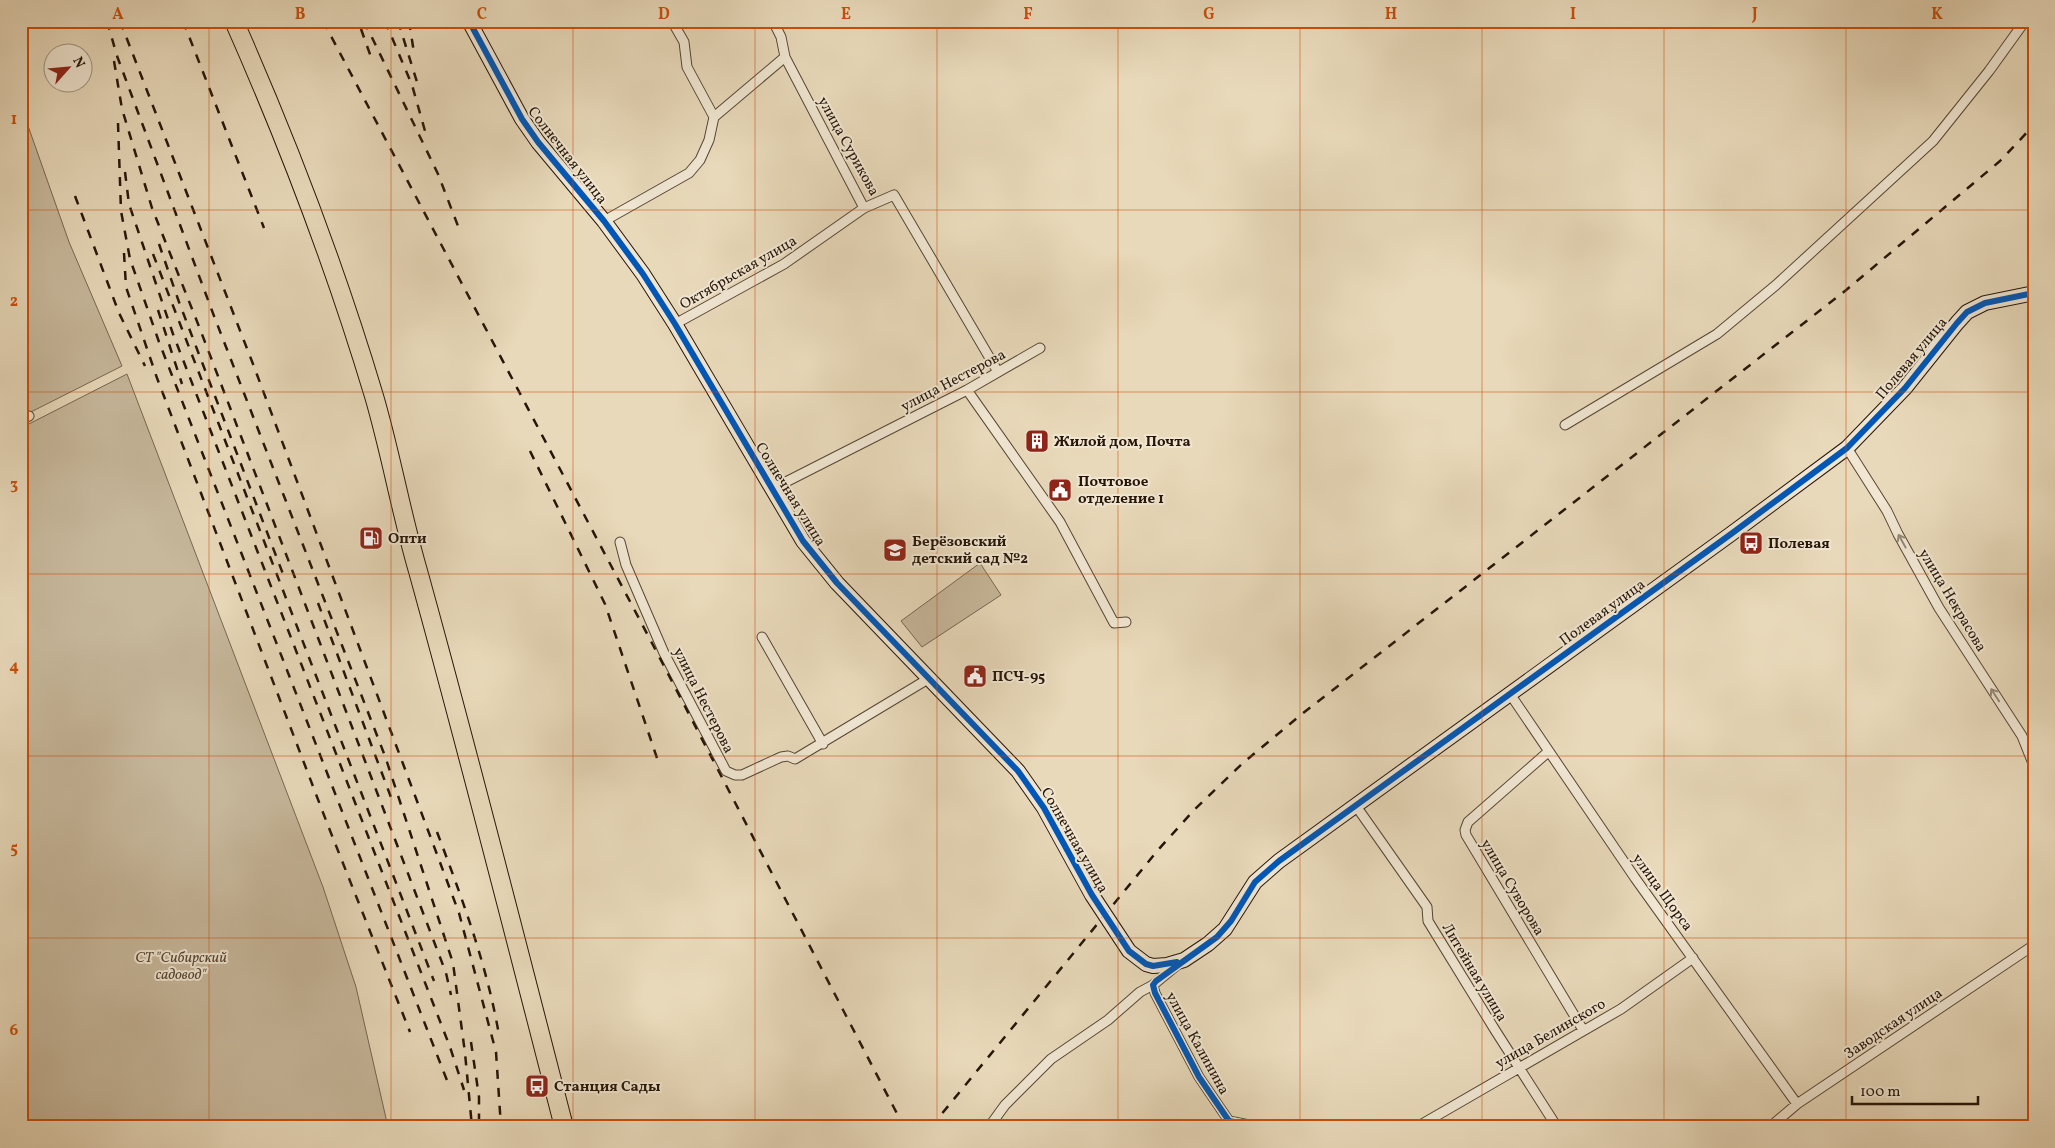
<svg xmlns="http://www.w3.org/2000/svg" width="2055" height="1148" font-family="Vollkorn,serif">
	<style>
		.green { fill: #c7b89c; stroke: #766652 }
		.lines { fill: none; stroke-linecap: round; stroke-linejoin: round }
		.street-casing { stroke: #564634; stroke-width: 11 }
		.secondary-casing { stroke: #261508; stroke-width: 16 }
		.highway-casing { stroke: #261508; stroke-width: 20 }
		.street { stroke: #f0e6d2; stroke-width: 9 }
		.secondary { stroke: #f0e6d2; stroke-width: 14 }
		.highway { stroke: #e8d9ba; stroke-width: 18 }
		.rail { stroke: #261508; stroke-width: 2.5; stroke-dasharray: 9 9; stroke-linecap: butt }
		.cycleway-casing { stroke: #f0e6d2; stroke-width: 9 }
		.cycleway { stroke: #0057b8; stroke-width: 6 }
		.oneway { stroke: #958877 }
		.grid { fill: none; stroke: #cb4f0b; stroke-width: 1; stroke-opacity: 0.55 }
		.labels { text-anchor: middle; stroke-width: 4; stroke-linejoin: round; paint-order: stroke }
		.street-label { font-size: 15px; fill: #261508; stroke: #f0e6d2 }
		.poi-label { font-size: 15px; font-weight: bold; fill: #261508; stroke: #f0e6d2; text-anchor: start }
		.park-label { font-size: 15px; font-style: italic; fill: #564634; stroke: #f0e6d2 }
		.neatline { fill: none; stroke: #cb4f0b; stroke-width: 2 }
		.grid-label { font-size: 16px; text-anchor: middle; font-weight: bold; fill: #cb4f0b }
	</style>
	<rect width="100%" height="100%" fill="#e8d9ba"/>
	<filter id="stains"><feTurbulence type="fractalNoise" baseFrequency=".004" numOctaves="4"/><feColorMatrix values="0 0 0 0 .2 0 0 0 0 .09 0 0 0 0 .02 0 0 0 .5 -.17"/></filter>
	<radialGradient id="worn" r=".72"><stop offset=".6" stop-color="#630" stop-opacity="0"/><stop offset="1" stop-color="#630" stop-opacity=".3"/></radialGradient>
	<path class="green" d="M21,106L69,242L122,366L21,417Z
		M127,374L323,887L356,987L388,1127H21V428Z
		M980,563L1001,595L922,647L901,621Z"/>
	<g class="lines">
		<g class="street-casing">
			<path id="street" d="M672,21L684,42L687,67L714,117
				M773,21L781,37L785,57L864,208L894,195L998,372
				M604,221L689,173L700,160L709,140L714,117L785,57
				M675,324L784,264L864,208
				M967,390L1060,522L1114,623L1126,622
				M21,420L29,416
				M1565,425L1717,334L1776,285L1933,141L1989,71L2025,21
				M1847,448L1887,511L1898,534L1939,608L2022,736L2034,766
				M772,489L967,390L1040,348
				M620,542L626,565L664,653L726,771L735,775H742L781,757L788,756L795,759L928,679
				M762,637L823,744
				M1510,694L1635,878L1797,1104
				M1548,752L1468,822L1465,830L1466,835L1583,1030
				M1356,806L1427,907L1428,921L1495,1030L1557,1127
				M1176,966L1153,985L1155,993L1199,1077L1229,1121L1259,1127
				M989,1127L1005,1105L1051,1059L1108,1020L1140,992L1153,985
				M1417,1127L1621,1009L1693,958
				M1770,1127L1797,1104L2034,945"/>
		</g>
		<g class="secondary-casing">
			<path id="secondary" d="M469,21L522,119L538,142L604,221L643,274L675,324L803,541L837,583L1018,771L1044,808L1092,895L1129,951L1146,964L1153,966L1167,965L1184,960L1208,944L1225,929L1255,882L1279,861L1731,534L1847,448L1905,388L1957,323L1967,312L1985,303L2034,293"/>
		</g>
		<g class="highway-casing">
			<path id="highway" d="M234,21C288,143 336,269 374,396C391,454 401,513 418,571C469,755 516,941 564,1127"/>
		</g>
		<use href="#street" class="street"/>
		<use href="#secondary" class="secondary"/>
		<use href="#highway" class="highway"/>
		<path class="rail" d="M107,21L117,56L214,316L385,756L453,963L465,1053L472,1127
			M120,21L253,364L459,913L496,1052L501,1127
			M183,21L264,228
			M323,21L653,645L904,1127
			M364,21L438,174L458,226
			M385,21L412,85L427,138
			M398,21L417,82
			M409,21L414,53
			M361,29L372,60
			M114,61L122,109L152,208L200,329L446,973L451,995
			M118,123L121,211L130,259L159,342L448,1083
			M125,172L129,204L173,334L450,1047L464,1090
			M75,196L119,313L145,366
			M159,244L179,302L283,574
			M124,253L126,287L157,378L327,823L410,1032
			M153,254L434,981
			M158,310L182,384
			M530,451L605,604L657,758
			M318,603L392,800
			M437,832C462,898 487,965 499,1035
			M471,1042L479,1097V1127
			M931,1127L1158,850L1195,809L1243,763L1302,714L1845,291L2000,161L2034,125"/>
		<g class="cycleway-casing">
			<path id="cycleway" d="M469,21L522,119L538,142L604,221L643,274L675,324L803,541L837,583L1018,771L1044,808L1092,895L1129,951L1146,964L1153,966L1177,962
				M1259,1127L1229,1121L1199,1077L1155,993L1153,985L1156,981L1217,937L1231,921L1255,882L1279,861L1731,534L1847,448L1905,388L1957,323L1967,312L1985,303L2034,293"/>
		</g>
		<use href="#cycleway" class="cycleway"/>
	</g>
	<defs><path id="oneway-shaft" d="M-6 0H5M1.5-3L5.5 0L1.5 3" fill="none" stroke-width="1.6" stroke-linecap="round" stroke-linejoin="round" transform="scale(1.25)"/></defs>
	<g class="oneway">
		<use href="#oneway-shaft" transform="translate(1902 541) rotate(-119)"/>
		<use href="#oneway-shaft" transform="translate(1995 695) rotate(-123)"/>
	</g>
	<path class="grid" d="M209,21V1127M391,21V1127M573,21V1127M755,21V1127M937,21V1127M1118,21V1127M1300,21V1127M1482,21V1127M1664,21V1127M1846,21V1127M21,210H2034M21,392H2034M21,574H2034M21,756H2034M21,938H2034"/>
	<defs>
		<g id="building-square" transform="scale(1.25)"><rect x="-9" y="-9" width="18" height="18" rx="4" fill="#8f2418" stroke="#f0e6d2"/><path d="M-4-6H4V6H1V3H-1V6H-4ZM-2.5-4.3h1.7v1.8h-1.7ZM.8-4.3h1.7v1.8H.8ZM-2.5-1h1.7V.8h-1.7ZM.8-1h1.7V.8H.8Z" fill="#fff"/></g>
		<g id="civic-square" transform="scale(1.25)"><rect x="-9" y="-9" width="18" height="18" rx="4" fill="#8f2418" stroke="#f0e6d2"/><path d="M-.6-6.5H3V-4.5H.6V-3L4-1V1h2V6H-6V1h2V-1L-.6-3ZM-1.2 2.5V6h2.4V2.5Z" fill="#fff"/></g>
		<g id="fuel-square" transform="scale(1.25)"><rect x="-9" y="-9" width="18" height="18" rx="4" fill="#8f2418" stroke="#f0e6d2"/><path d="M-5.5-6h7V0h2V4h1.3V-2.5L3-4.5l.8-.8L6-3V5H2.5V1h-1V6h-7ZM-4.2-4.7v3.2H.2V-4.7Z" fill="#fff"/></g>
		<g id="bus-square" transform="scale(1.25)"><rect x="-9" y="-9" width="18" height="18" rx="4" fill="#8f2418" stroke="#f0e6d2"/><path d="M-5-6H5V4H4V6H2V4H-2V6H-4V4H-5ZM-3.5-4V0h7V-4ZM-3.5 1.2v1.5H-2V1.2ZM2 1.2v1.5H3.5V1.2Z" fill="#fff"/></g>
		<g id="school-square" transform="scale(1.25)"><rect x="-9" y="-9" width="18" height="18" rx="4" fill="#8f2418" stroke="#f0e6d2"/><path d="M0-5L7-2L0 1L-7-2ZM-4 1L0 2.5L4 1V4Q0 6-4 4Z" fill="#fff"/></g>
	</defs>
	<g fill-rule="evenodd">
		<use href="#building-square" x="1037" y="441"/>
		<use href="#civic-square" x="1060" y="490"/>
		<use href="#fuel-square" x="371" y="538"/>
		<use href="#bus-square" x="1751" y="543"/>
		<use href="#school-square" x="895" y="550"/>
		<use href="#civic-square" x="975" y="676"/>
		<use href="#bus-square" x="537" y="1086"/>
	</g>
	<g class="labels">
		<g class="street-label">
			<text transform="translate(849 146) rotate(61)" y="5">улица Сурикова</text>
			<text transform="translate(568 155) rotate(52)" y="5">Солнечная улица</text>
			<text transform="translate(738 272) rotate(-30)" y="5">Октябрьская улица</text>
			<text transform="translate(1911 358) rotate(-50)" y="5">Полевая улица</text>
			<text transform="translate(953 380) rotate(-28)" y="5">улица Нестерова</text>
			<text transform="translate(791 494) rotate(58)" y="5">Солнечная улица</text>
			<text transform="translate(1953 600) rotate(59)" y="5">улица Некрасова</text>
			<text transform="translate(1602 612) rotate(-36)" y="5">Полевая улица</text>
			<text transform="translate(704 700) rotate(63)" y="5">улица Нестерова</text>
			<text transform="translate(1075 840) rotate(60)" y="5">Солнечная улица</text>
			<text transform="translate(1513 887) rotate(59)" y="5">улица Суворова</text>
			<text transform="translate(1663 892) rotate(54)" y="5">улица Щорса</text>
			<text transform="translate(1475 972) rotate(59)" y="5">Литейная улица</text>
			<text transform="translate(1893 1023) rotate(-34)" y="5">Заводская улица</text>
			<text transform="translate(1550 1033) rotate(-30)" y="5">улица Белинского</text>
			<text transform="translate(1198 1043) rotate(61)" y="5">улица Калинина</text>
		</g>
		<g class="poi-label">
			<text x="1054" y="446">Жилой дом, Почта</text>
			<text x="1078" y="486">Почтовое<tspan x="1078" dy="17">отделение 1</tspan></text>
			<text x="388" y="543">Опти</text>
			<text x="912" y="546">Берёзовский<tspan x="912" dy="17">детский сад №2</tspan></text>
			<text x="1768" y="548">Полевая</text>
			<text x="992" y="681">ПСЧ-95</text>
			<text x="554" y="1091">Станция Сады</text>
		</g>
		<g class="park-label">
			<text x="181" y="962">СТ "Сибирский<tspan x="181" dy="17">садовод"</tspan></text>
		</g>
	</g>
	<rect width="2055" height="1148" fill="none" stroke="#e8d9ba" stroke-width="55"/>
	<g transform="translate(68 68) rotate(63)"><circle r="24" fill="#f0e6d2" stroke="#9f9281"/>
	<path d="M0-4L9 19L0 12L-9 19Z" fill="#8f2418"/>
	<text y="-8" font-size="14" font-weight="bold" text-anchor="middle" fill="#261508">N</text>
	</g>
	<path d="M1852 1096v8h126v-8" fill="none" stroke="#261508" stroke-width="2.5"/>
	<text x="1860" y="1096" font-size="15" fill="#261508" stroke="#f0e6d2" stroke-width="4" paint-order="stroke">100 m</text>
	<rect x="28" y="28" width="2000" height="1092" class="neatline"/>
	<g class="grid-label">
		<text x="118" y="19">A</text>
		<text x="300" y="19">B</text>
		<text x="482" y="19">C</text>
		<text x="664" y="19">D</text>
		<text x="846" y="19">E</text>
		<text x="1028" y="19">F</text>
		<text x="1209" y="19">G</text>
		<text x="1391" y="19">H</text>
		<text x="1573" y="19">I</text>
		<text x="1755" y="19">J</text>
		<text x="1937" y="19">K</text>
		<text x="14" y="124">1</text>
		<text x="14" y="306">2</text>
		<text x="14" y="489">3</text>
		<text x="14" y="671">4</text>
		<text x="14" y="853">5</text>
		<text x="14" y="1035">6</text>
	</g>
	<rect width="100%" height="100%" filter="url(#stains)"/>
	<rect width="100%" height="100%" fill="url(#worn)"/>
</svg>
